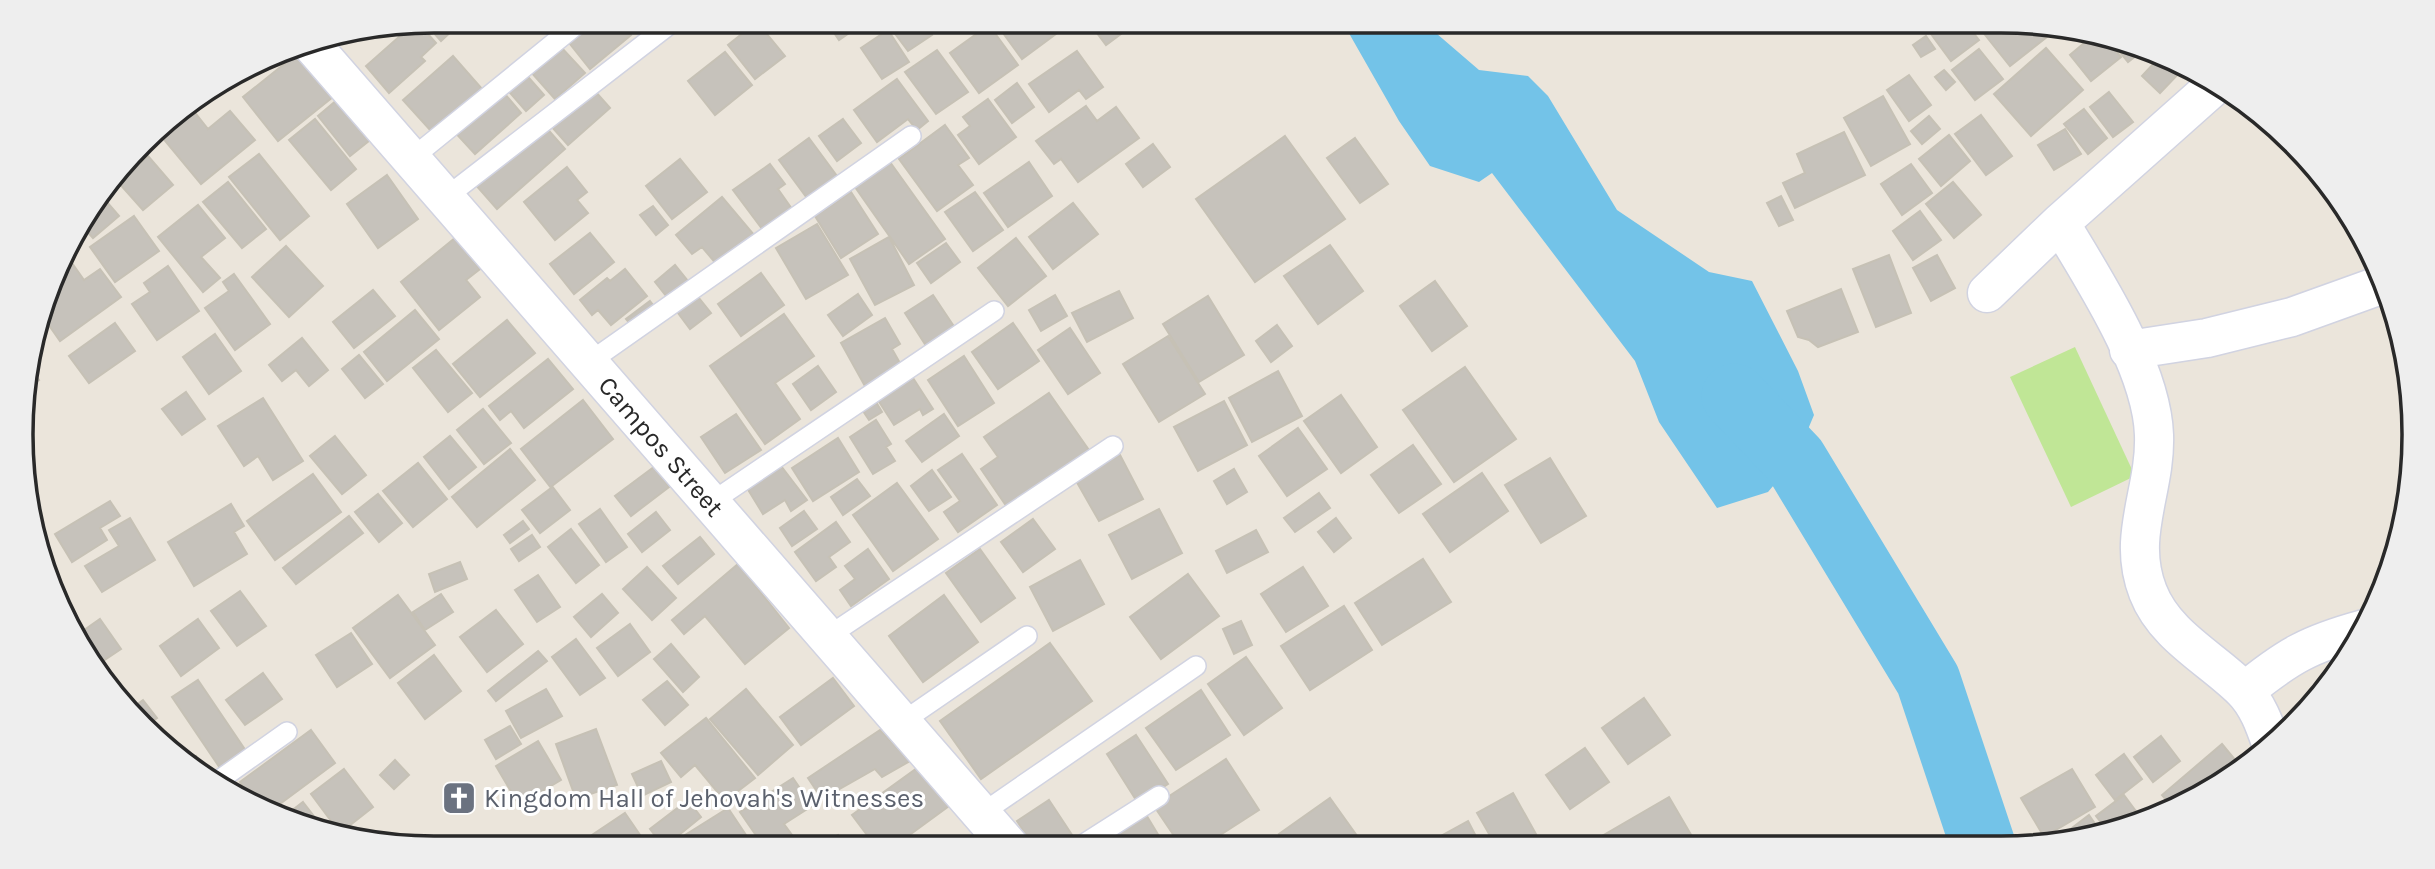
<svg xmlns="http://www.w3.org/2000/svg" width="2435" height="869" font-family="Karla,sans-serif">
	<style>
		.pitch { fill: #c0e696 }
		.water { fill: #73c3e8 }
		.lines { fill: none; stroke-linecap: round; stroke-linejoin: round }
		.river { stroke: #73c3e8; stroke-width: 65 }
		.building { fill: #c6c2bb; stroke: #c6c1b5; stroke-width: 2 }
		.service-casing { stroke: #d1d3e1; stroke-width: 22 }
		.minor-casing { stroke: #d1d3e1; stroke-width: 41 }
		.tertiary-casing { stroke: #d1d3e1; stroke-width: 41 }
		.service { stroke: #fff; stroke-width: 19 }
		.minor { stroke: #fff; stroke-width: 38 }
		.tertiary { stroke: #fff; stroke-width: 38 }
		.labels { text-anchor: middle; stroke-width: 6; stroke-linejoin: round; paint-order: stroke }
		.street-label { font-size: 26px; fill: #292929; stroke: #fff }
		.worship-label { font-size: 26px; fill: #5b616d; stroke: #fff; text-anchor: start }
		.rim { fill: none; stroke: #292929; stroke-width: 3.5 }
	</style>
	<rect width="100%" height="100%" fill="#ebe5db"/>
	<path class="pitch" d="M2075,347L2135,476L2071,507L2010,377Z"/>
	<path class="water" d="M1342,21H1422L1479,70L1528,76L1548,96L1617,210L1709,272L1752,281L1798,371L1814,415L1795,460L1768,492L1717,508L1659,422L1635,361L1492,173L1479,182L1430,166L1399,121Z"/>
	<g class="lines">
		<path class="river" d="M1734,396L1795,460L1928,680L1983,845"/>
	</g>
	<path class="building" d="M448,21L455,28L441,41L425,23Z
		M454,21H473L463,30Z
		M537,21H566L549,35Z
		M588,21H620L631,35L590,69L566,39Z
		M629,21H661L642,36Z
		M826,21H860L862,24L839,40Z
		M890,21H930L925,25L932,35L908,51L887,23Z
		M1059,21L1064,28L1022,59L995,22Z
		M1088,21H1124L1129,28L1106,45Z
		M1948,21H1964L1979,40L1951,61L1931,34Z
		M1974,21L2048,27L2052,33L2010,66Z
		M757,22L785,56L755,79L728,45Z
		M419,24L436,43L421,57L425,61L389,93L366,66L400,36L398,34L406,27Z
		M989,25L1018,65L979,93L950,53Z
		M888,30L909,62L882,79L861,48Z
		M2096,33L2102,34L2121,57L2091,81L2070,55Z
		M2106,35H2107L2141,52L2128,62Z
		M1926,36L1935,49L1921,57L1913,45Z
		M560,46L585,73L555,99L531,72Z
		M2046,48L2083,90L2031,136L1994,94Z
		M1979,49L2003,79L1975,100L1952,70Z
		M937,50L968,92L936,114L905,72Z
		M1077,51L1103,87L1086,99L1079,90L1049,112L1029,84Z
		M725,52L752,85L715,115L688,81Z
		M298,53L334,96L278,141L243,97Z
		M453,56L482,89L432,132L403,100Z
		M2157,60L2181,71L2160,93L2142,76Z
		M522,70L544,95L526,111L504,86Z
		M1944,70L1955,82L1946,90L1935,77Z
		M1909,75L1931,105L1909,121L1887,90Z
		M897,79L928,121L917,130L908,119L877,142L854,110Z
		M1017,83L1034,107L1012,123L995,100Z
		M499,87L521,113L475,154L452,129Z
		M594,90L610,108L568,145L552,127Z
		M2109,92L2133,122L2113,137L2090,107Z
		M1883,96L1910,144L1871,166L1844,118Z
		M988,99L1016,137L979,164L958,135L970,126L963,117Z
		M337,100L370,140L350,156L318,116Z
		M1086,106L1097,121L1116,107L1139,138L1078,182L1061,159L1054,164L1036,141Z
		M2084,109L2107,138L2088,154L2064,124Z
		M184,110L160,131L158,129L162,124Z
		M193,110L208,129L230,111L255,140L201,184L161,136Z
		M1981,115L2012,156L1986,175L1955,134Z
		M1929,116L1940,129L1922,144L1911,131Z
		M315,119L356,169L331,190L289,140Z
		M843,119L861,143L837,161L819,136Z
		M543,124L565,149L497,209L475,184Z
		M945,125L969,158L958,165L973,185L937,211L899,159Z
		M2065,129L2081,154L2054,170L2038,145Z
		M1844,132L1865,175L1795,208L1783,183L1805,173L1797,154Z
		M1949,135L1970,161L1941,186L1919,159Z
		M1285,136L1345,219L1255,282L1196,199Z
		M809,138L837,176L807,198L779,160Z
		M1355,138L1388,184L1360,203L1327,158Z
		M1153,144L1170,167L1143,187L1126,164Z
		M259,154L309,216L280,240L229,177Z
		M148,156L173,185L143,210L118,182Z
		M680,159L707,192L672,219L646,186Z
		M890,162L945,239L909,264L855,187Z
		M1029,162L1052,196L1008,227L984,193Z
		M770,164L785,184L778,189L792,209L763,230L733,190Z
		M1911,164L1932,193L1902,215L1881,184Z
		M567,167L587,192L577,200L588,213L555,240L524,202Z
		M387,175L418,219L378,248L347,204Z
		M228,182L266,229L242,248L203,202Z
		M1953,182L1981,215L1954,238L1926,204Z
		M851,192L878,234L841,258L815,216Z
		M975,192L1003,230L973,251L945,212Z
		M1781,196L1793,220L1779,226L1767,203Z
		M722,197L755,236L718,266L702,247L692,254L676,235Z
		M106,201L119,216L93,238L83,227Z
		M1073,203L1098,234L1053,269L1029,237Z
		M198,205L225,238L201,257L220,278L203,292L158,237Z
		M653,206L668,225L656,235L640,215Z
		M1920,211L1941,240L1913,260L1893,231Z
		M134,216L159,251L115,282L90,247Z
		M817,224L848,275L806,299L776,248Z
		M590,233L614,262L574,294L550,264Z
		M889,237L914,285L875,305L850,259Z
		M455,238L480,269L466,280L480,297L439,330L401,282Z
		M1016,238L1046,276L1008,306L978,268Z
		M946,243L960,262L931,283L917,263Z
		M1330,245L1363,291L1318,324L1284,276Z
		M286,246L323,286L289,317L252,277Z
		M1889,255L1911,313L1876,327L1853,269Z
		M1937,255L1955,288L1931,301L1913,268Z
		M72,263L84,280L100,269L121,297L60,341L48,324L40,330L57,273Z
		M675,265L688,281L667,297L655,282Z
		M168,266L199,311L157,340L132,304L150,292L144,283Z
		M625,269L647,296L611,325L598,310L592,315L580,300L607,278L610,281Z
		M761,273L784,305L741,336L718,304Z
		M234,274L270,324L235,350L205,308L229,291L223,282Z
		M1435,281L1467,326L1432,351L1400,306Z
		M1841,289L1858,332L1818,347L1809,340L1798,337L1787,311Z
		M373,290L395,316L354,348L333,322Z
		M1119,291L1133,318L1087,342L1072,313Z
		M695,293L711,313L690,329L675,309Z
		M858,294L872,315L843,336L828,315Z
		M933,295L957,331L928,349L905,313Z
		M1055,295L1067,316L1041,331L1029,310Z
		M1208,296L1244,355L1199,382L1163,324Z
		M650,301L664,319L641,337L626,319Z
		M415,310L439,339L387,381L364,352Z
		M784,314L814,356L775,383L800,419L765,444L710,366Z
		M885,318L900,344L892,349L901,365L865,386L841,343Z
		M507,320L535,353L480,397L453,364Z
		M115,323L135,351L89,383L69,356Z
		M1013,323L1039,361L998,389L972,352Z
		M1277,325L1292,346L1271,362L1256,341Z
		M1070,328L1100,373L1068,394L1038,350Z
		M215,334L241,371L209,394L183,357Z
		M1168,336L1205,394L1159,422L1123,364Z
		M302,338L328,370L309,386L296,370L282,381L269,365Z
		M436,350L472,393L448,412L413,368Z
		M359,355L383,384L365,398L342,369Z
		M964,356L994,403L958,426L928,380Z
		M548,359L573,389L524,428L511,411L500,420L489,406Z
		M29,366L39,380L25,390L24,381Z
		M818,366L836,392L811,410L793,384Z
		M1465,367L1516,439L1454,482L1403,410Z
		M1278,371L1302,416L1252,442L1229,398Z
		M913,378L933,409L923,415L920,409L894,425L878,400Z
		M186,392L205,419L182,435L162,409Z
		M1049,393L1091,453L1009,510L981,469L998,457L984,437Z
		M1341,395L1377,447L1341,473L1304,421Z
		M263,398L303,461L273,480L258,456L244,466L218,426Z
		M583,400L613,439L552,486L570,510L540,533L522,510L551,488L521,449Z
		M1224,401L1247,445L1198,471L1174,427Z
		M876,402L882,412L869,420L863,411Z
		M483,409L511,443L484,464L457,430Z
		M736,414L761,450L725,473L701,437Z
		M944,414L959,436L922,462L906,441Z
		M876,420L891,444L886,447L895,461L873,474L850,437Z
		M1298,428L1327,469L1287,496L1259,456Z
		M335,436L366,475L342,494L310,456Z
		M450,436L476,467L449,489L424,457Z
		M838,438L859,472L813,501L792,468Z
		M1413,445L1441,484L1399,513L1371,475Z
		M510,449L535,480L477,527L452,497Z
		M962,454L997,505L958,532L944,512L960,501L938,470Z
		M1120,455L1143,499L1099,521L1075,479Z
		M1550,458L1586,516L1541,543L1505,485Z
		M778,462L807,500L791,511L785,500L763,514L744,483Z
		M418,463L447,499L413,527L383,491Z
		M654,467L669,487L631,516L615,496Z
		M1234,469L1247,492L1227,504L1214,481Z
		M932,470L951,497L929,511L911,486Z
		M1482,473L1508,511L1450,552L1423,514Z
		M313,474L341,512L275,560L247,521Z
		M857,479L870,496L843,515L831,497Z
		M897,483L938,539L893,571L853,515Z
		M1319,493L1330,508L1295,532L1284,518Z
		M378,494L402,523L379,542L355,512Z
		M110,501L120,516L100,528L107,540L72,562L55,534Z
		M231,504L244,526L234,532L247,554L194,586L168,542Z
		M600,509L627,547L606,562L579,524Z
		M1159,509L1182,553L1132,579L1109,535Z
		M804,511L817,529L792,546L780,528Z
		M656,512L670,530L642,552L628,534Z
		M349,516L363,533L296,584L283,568Z
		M130,518L155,560L102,592L85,566L119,546L109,530Z
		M1336,518L1351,538L1334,552L1318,532Z
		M1033,519L1055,549L1023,572L1001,542Z
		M523,521L529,529L510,543L504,535Z
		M836,522L850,542L829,557L836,567L816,581L795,552Z
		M571,529L599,565L576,583L548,547Z
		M1256,530L1268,552L1227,573L1216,551Z
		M532,535L540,547L519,561L511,549Z
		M700,537L714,554L678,584L663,566Z
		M868,549L889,579L851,606L840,590L855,579L845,566Z
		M980,549L1015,598L981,622L946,573Z
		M1423,559L1451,602L1382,645L1355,603Z
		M1080,560L1104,604L1053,631L1030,587Z
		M460,562L467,579L435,592L429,574Z
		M738,564L789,628L745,664L705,616L684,634L672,620Z
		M647,567L676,598L652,620L623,589Z
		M1303,567L1328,606L1286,632L1261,594Z
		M1188,574L1219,616L1161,659L1130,617Z
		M538,575L560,607L537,622L515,590Z
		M240,591L266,626L237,646L211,611Z
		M441,594L453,612L425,630L413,612Z
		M602,594L618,613L591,637L574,617Z
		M398,595L435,645L390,678L353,628Z
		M944,595L978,642L923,682L889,636Z
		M1344,606L1372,650L1310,690L1281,646Z
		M496,610L523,644L487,672L460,637Z
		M100,619L121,649L94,667L77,635Z
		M198,619L219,648L181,676L160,646Z
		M1241,621L1252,645L1234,654L1223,629Z
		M630,624L650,652L618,676L597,648Z
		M351,633L372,664L337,687L316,655Z
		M576,639L605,678L580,695L552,657Z
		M1050,643L1092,701L981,779L940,721Z
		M671,644L699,677L683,692L654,659Z
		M538,651L547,661L496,701L488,691Z
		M434,655L461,691L425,719L398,683Z
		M1246,657L1282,708L1244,735L1208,684Z
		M263,673L282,699L245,725L226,700Z
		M833,678L854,706L801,745L780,717Z
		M198,680L248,754L222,771L172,697Z
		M667,681L688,705L665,725L643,700Z
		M546,689L562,716L521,738L506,711Z
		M746,689L793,745L758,775L710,719Z
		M1201,690L1230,735L1176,770L1146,728Z
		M1644,698L1670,735L1628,764L1602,728Z
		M143,700L157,718L150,723L133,707Z
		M706,718L755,778L725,801L695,765L681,777L661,753Z
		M510,726L521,744L496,759L485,740Z
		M596,729L617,785L576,799L556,744Z
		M311,730L335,763L273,809L254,800L240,782Z
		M880,730L910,761L882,777L875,769L822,799L808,778Z
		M1136,735L1168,784L1138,803L1107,754Z
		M2161,736L2180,761L2153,782L2134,757Z
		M538,741L561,780L519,805L496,766Z
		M2222,744L2241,767L2183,806L2173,808L2162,795Z
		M1585,748L1609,782L1570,809L1546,775Z
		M2124,754L2142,779L2115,800L2096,775Z
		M196,756L203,777L186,760Z
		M1226,759L1259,810L1203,846H1181L1154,806Z
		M395,760L409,775L394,789L380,775Z
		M661,761L671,782L642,796L632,774Z
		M920,766L949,806L893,847H876L852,815Z
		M344,769L373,807L340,833L311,794Z
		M2072,769L2095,807L2044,837L2021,798Z
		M793,778L812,806L784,824L792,835L773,847H764L740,812Z
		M1513,793L1536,834L1515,846H1496L1477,813Z
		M2124,795L2141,818L2106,829L2096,816Z
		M1669,797L1693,838L1680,845H1600L1597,839Z
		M1330,798L1360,840L1351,846H1288L1279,834Z
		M688,800L701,817L664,847L650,829Z
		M1049,800L1080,847H1034L1017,821Z
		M303,802L327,833L286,815Z
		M728,808L754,847H692L685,835Z
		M1142,808L1165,846L1103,847L1097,836Z
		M625,813L649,848H588L583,841Z
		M2089,815L2100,831L2073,839L2068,831Z
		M1468,821L1481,846H1446L1441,836Z
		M838,835L845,847H815Z"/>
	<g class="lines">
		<g class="service-casing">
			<path id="service" d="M411,159L581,21
				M445,198L674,21
				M588,363L911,136
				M710,503L994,311
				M827,637L1113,446
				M902,722L1027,636
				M215,783L287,732
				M981,814L1196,666
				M1079,847L1159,796"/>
		</g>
		<g class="minor-casing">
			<path id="minor" d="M2060,223C2094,280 2152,368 2154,435C2156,491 2126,536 2148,592C2165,636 2211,658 2243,690C2258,705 2265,726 2272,746
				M1987,293L2060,223L2213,87
				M2129,350L2207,338L2292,317L2378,286
				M2245,691C2288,656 2309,644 2364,629"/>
		</g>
		<g class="tertiary-casing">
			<g id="tertiary">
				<path id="s1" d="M312,45L1010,847"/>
			</g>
		</g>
		<use href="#service" class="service"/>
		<use href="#minor" class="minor"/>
		<use href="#tertiary" class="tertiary"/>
	</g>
	<defs>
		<g id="church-square" transform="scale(1.75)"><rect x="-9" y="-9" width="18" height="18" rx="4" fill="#6b7280" stroke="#fff"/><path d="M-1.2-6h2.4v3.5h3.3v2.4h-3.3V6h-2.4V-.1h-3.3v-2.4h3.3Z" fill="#fff"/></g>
	</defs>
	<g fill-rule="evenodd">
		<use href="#church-square" x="459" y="798"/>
	</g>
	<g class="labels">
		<g class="street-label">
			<text dy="9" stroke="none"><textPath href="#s1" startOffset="532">Campos Street</textPath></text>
		</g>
		<g class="worship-label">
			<text x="484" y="807">Kingdom Hall of Jehovah's Witnesses</text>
		</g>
	</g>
	<path d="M0 0H2435V869H0ZM434 33H2001A401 401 0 0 1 2402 434V435A401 401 0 0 1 2001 836H434A401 401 0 0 1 33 435V434A401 401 0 0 1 434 33Z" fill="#eee" fill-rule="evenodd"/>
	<path class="rim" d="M434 33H2001A401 401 0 0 1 2402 434V435A401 401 0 0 1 2001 836H434A401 401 0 0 1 33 435V434A401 401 0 0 1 434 33Z"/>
</svg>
